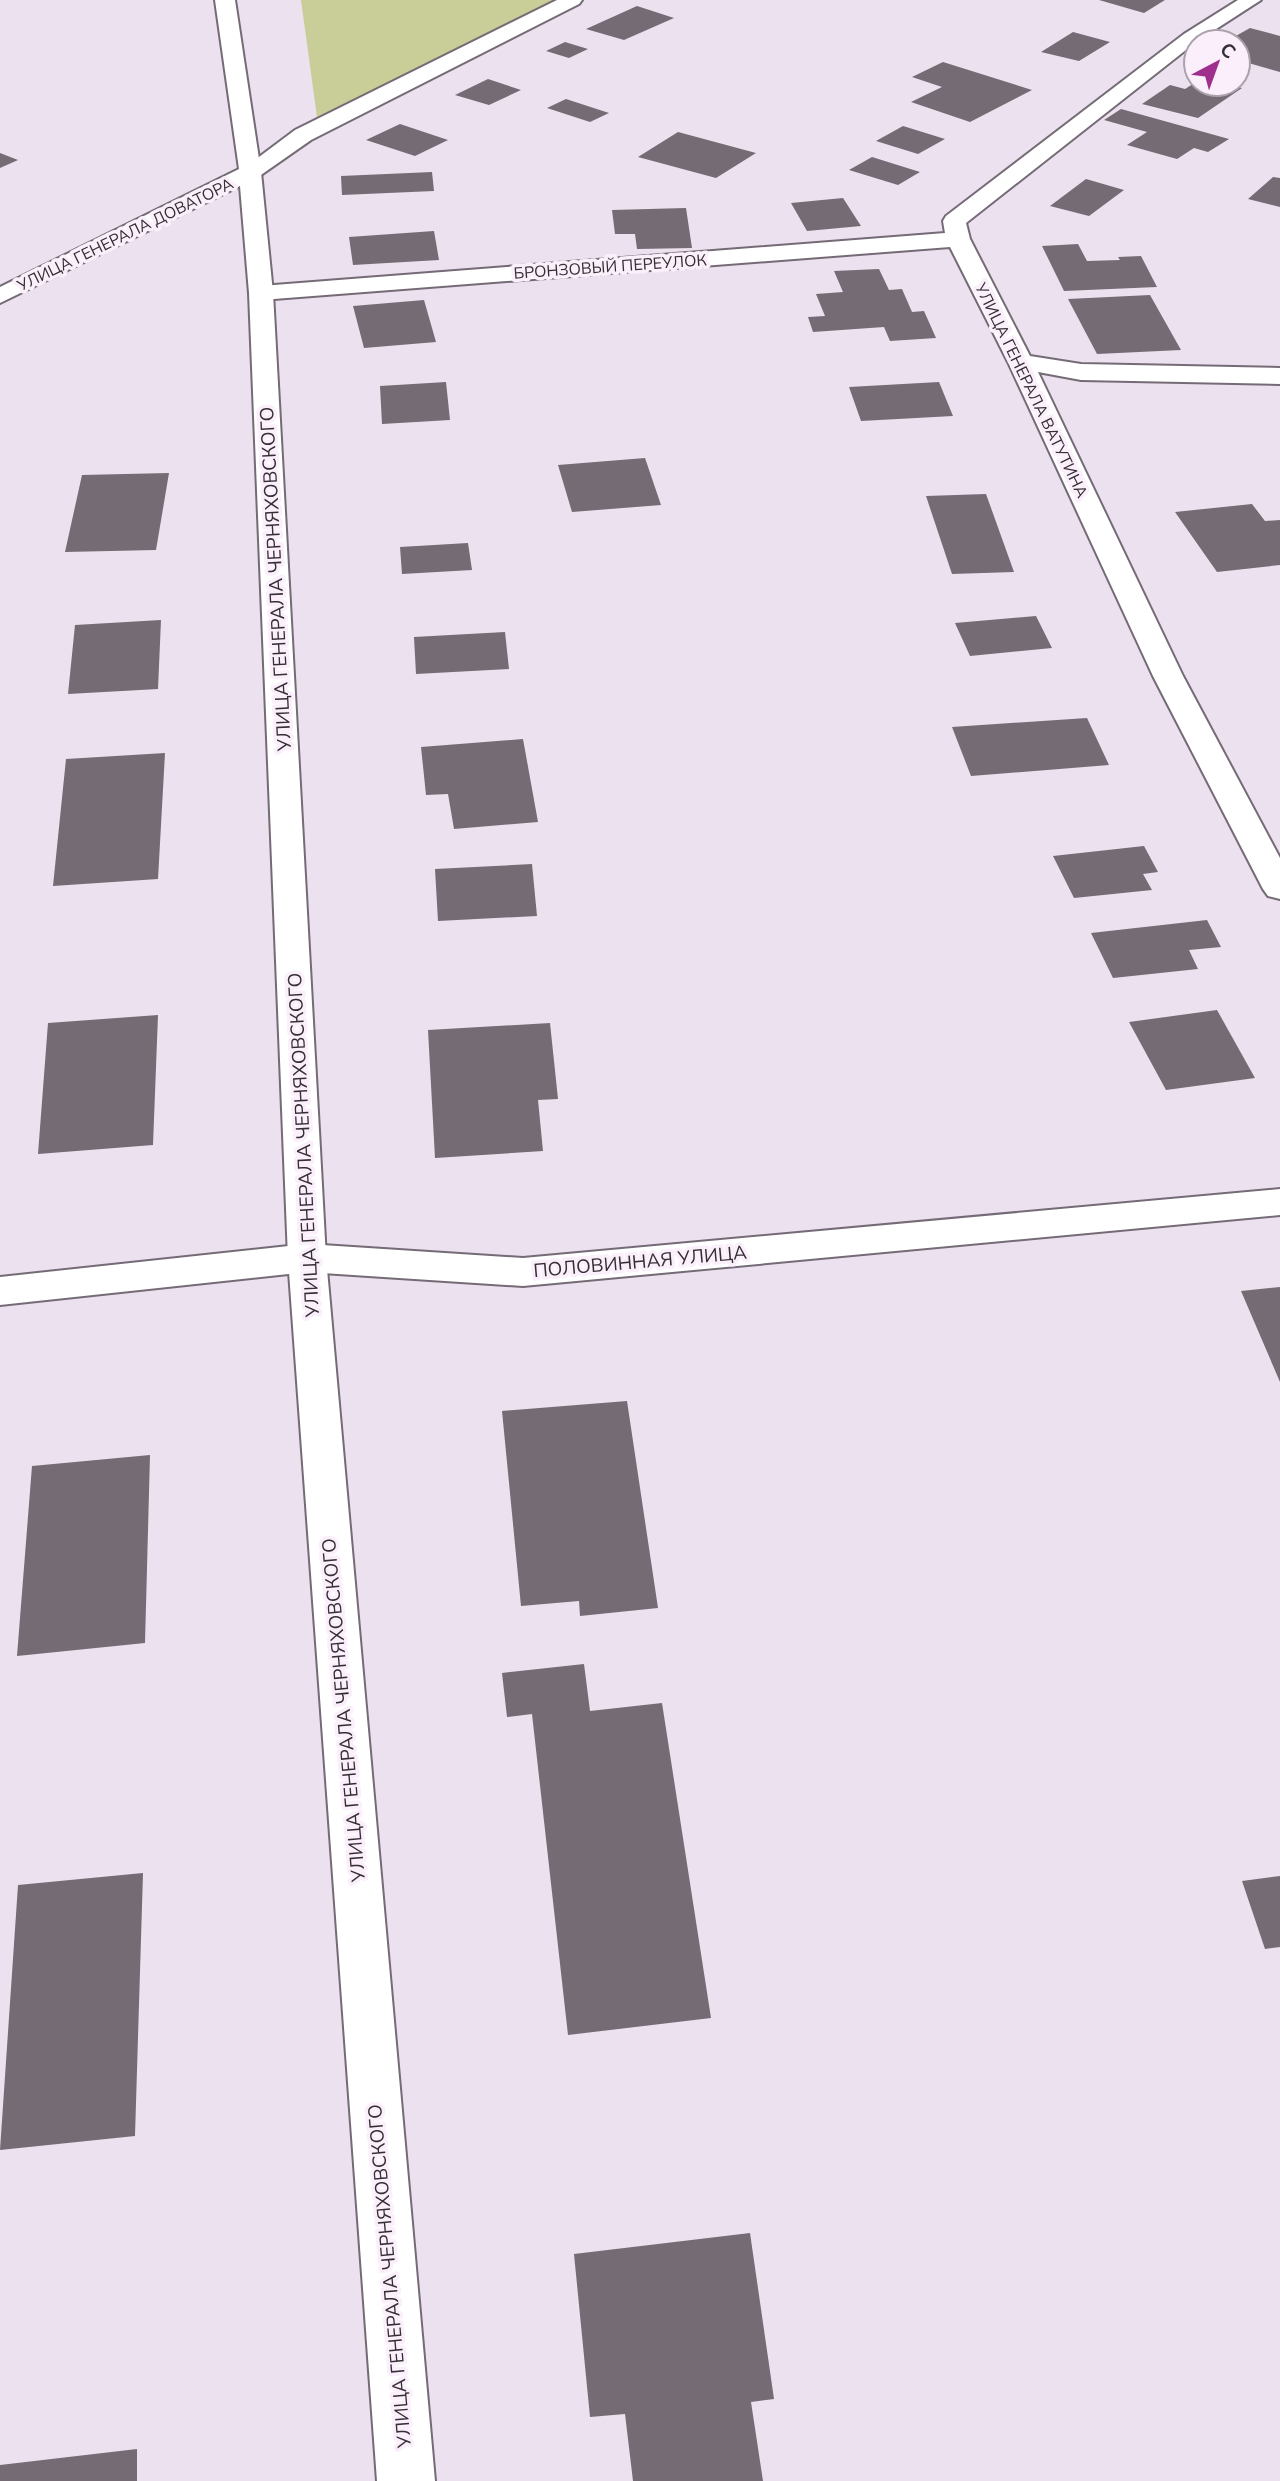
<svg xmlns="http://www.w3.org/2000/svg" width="1280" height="2481" font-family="'Nunito Sans',sans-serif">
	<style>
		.green { fill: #c9cd97 }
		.building { fill: #746b75 }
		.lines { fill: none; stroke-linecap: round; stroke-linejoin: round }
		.minor-casing { stroke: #756b76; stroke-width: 4 }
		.tertiary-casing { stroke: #756b76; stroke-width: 4 }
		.minor { fill: #fff; fill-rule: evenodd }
		.tertiary { fill: #fff; fill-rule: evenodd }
		.labels { text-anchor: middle; stroke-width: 7; stroke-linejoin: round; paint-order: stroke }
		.far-street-label { font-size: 16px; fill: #342f34; stroke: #faeffb }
		.street-label { font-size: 19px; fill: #342f34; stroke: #faeffb }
	</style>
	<rect width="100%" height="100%" fill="#ece1ee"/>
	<path class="green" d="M301,0H561L317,117Z"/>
	<path class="building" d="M1099,0H1165L1144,13Z
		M637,6L674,18L624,40L586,29Z
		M1250,28L1280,36V72L1238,60V42H1225Z
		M1073,32L1110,42L1079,61L1041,52Z
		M565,42L588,49L569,58L546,51Z
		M943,62L1032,90L970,122L911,102L942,87L912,77Z
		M488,79L521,90L489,105L455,95Z
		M1196,82V84H1227L1242,88L1198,118L1142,104L1170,85L1185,89Z
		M566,99L609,113L590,122L547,108Z
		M1121,109L1229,139L1208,152L1194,148L1177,159L1127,145L1147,132L1104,120Z
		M400,124L448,140L415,156L366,140Z
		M903,126L945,139L918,154L876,141Z
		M678,132L756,153L716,178L638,157Z
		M0,153L18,160L0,168Z
		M872,157L920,172L898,185L849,170Z
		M432,172L434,191L342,195L341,176Z
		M1273,177L1280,178V207L1248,199Z
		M1086,179L1124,190L1089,216L1050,206Z
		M843,198L861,226L807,231L791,203Z
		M686,208L692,248L637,249L635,234H615L612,210Z
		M434,231L439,260L353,265L349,237Z
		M1078,244L1087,261L1120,260L1118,257L1141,256L1157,287L1064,291L1042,246Z
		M879,269L889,290L902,289L912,312L924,311L936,338L890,341L884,327L813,332L808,317L825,316L816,294L843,292L834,271Z
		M1150,295L1181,350L1097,354L1068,299Z
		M424,300L436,342L364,348L353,306Z
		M446,382L450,420L382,424L380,386Z
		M939,382L953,416L861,421L849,387Z
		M645,458L661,505L572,512L558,465Z
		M169,473L156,550L65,552L82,475Z
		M986,494L1014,572L952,574L926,496Z
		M1252,504L1265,521L1280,520V565L1217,572L1175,512Z
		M468,543L472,570L402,574L400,547Z
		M1036,616L1052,648L970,656L955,623Z
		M161,620L158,689L68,694L75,625Z
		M505,632L509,669L416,674L414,637Z
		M1087,718L1109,765L971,776L952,727Z
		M523,739L538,822L454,829L448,794L426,795L421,747Z
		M165,753L158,879L53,886L66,759Z
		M1144,846L1158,872L1143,874L1152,890L1074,898L1053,856Z
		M532,864L537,916L438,921L435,869Z
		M1207,920L1221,947L1189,950L1198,969L1113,978L1091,933Z
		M1217,1010L1255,1078L1166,1090L1129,1022Z
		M158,1015L153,1145L38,1154L48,1023Z
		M550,1023L558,1099L538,1100L543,1151L435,1158L428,1030Z
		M1280,1287V1382L1241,1291Z
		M627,1401L658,1608L580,1616L579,1601L521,1606L502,1411Z
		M150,1455L145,1643L17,1656L32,1466Z
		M584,1664L590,1711L662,1703L711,2018L568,2035L532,1714L507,1717L502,1673Z
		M143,1873L135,2136L0,2150L18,1885Z
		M1280,1876V1947L1265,1949L1242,1881Z
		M750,2233L774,2399L751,2402L763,2481H633L625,2414L590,2417L574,2254Z
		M137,2449V2481H0V2465Z"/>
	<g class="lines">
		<g class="minor-casing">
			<path id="minor" d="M557,0H582L579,4L311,140L258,177H242L239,172L295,130Z
				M1238,0H1261L1196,42L966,223L970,239L1030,356L1081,364L1280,368V384L1081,380L1038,372L1183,676L1280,858V899L1268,896L1263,889L1153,676L1008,362L950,247L261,300L253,298L249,293L253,288L261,286L945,233L943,221L946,216L1184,34Z
				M1280,1189V1215L523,1286L307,1272L0,1305V1277L307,1244L523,1258Z"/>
		</g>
		<g class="tertiary-casing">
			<path id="tertiary" d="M215,0H235L261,172L273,293L326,1258L435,2481H377L288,1258L249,293L240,186L0,303V287L239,169Z"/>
		</g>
		<use href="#minor" class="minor"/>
		<use href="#tertiary" class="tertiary"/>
	</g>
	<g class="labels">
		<g class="far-street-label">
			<text transform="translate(125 234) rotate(-26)" y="6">УЛИЦА ГЕНЕРАЛА ДОВАТОРА</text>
			<text transform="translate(610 266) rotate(-4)" y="6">БРОНЗОВЫЙ ПЕРЕУЛОК</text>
			<text transform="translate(1032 390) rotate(64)" y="6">УЛИЦА ГЕНЕРАЛА ВАТУТИНА</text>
		</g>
		<g class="street-label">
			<text transform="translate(275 579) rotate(-93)" y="7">УЛИЦА ГЕНЕРАЛА ЧЕРНЯХОВСКОГО</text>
			<text transform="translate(303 1145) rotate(-93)" y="7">УЛИЦА ГЕНЕРАЛА ЧЕРНЯХОВСКОГО</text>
			<text transform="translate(640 1261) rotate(-5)" y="7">ПОЛОВИННАЯ УЛИЦА</text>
			<text transform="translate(343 1710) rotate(-95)" y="7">УЛИЦА ГЕНЕРАЛА ЧЕРНЯХОВСКОГО</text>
			<text transform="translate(389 2276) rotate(-95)" y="7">УЛИЦА ГЕНЕРАЛА ЧЕРНЯХОВСКОГО</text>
		</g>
	</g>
	<g transform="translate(1217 63) rotate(41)"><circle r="33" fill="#faeffb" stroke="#aba2ab" stroke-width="2"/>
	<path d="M0-5L12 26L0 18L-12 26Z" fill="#9e2f8d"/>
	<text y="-10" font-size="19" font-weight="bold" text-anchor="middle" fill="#342f34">С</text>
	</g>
</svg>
